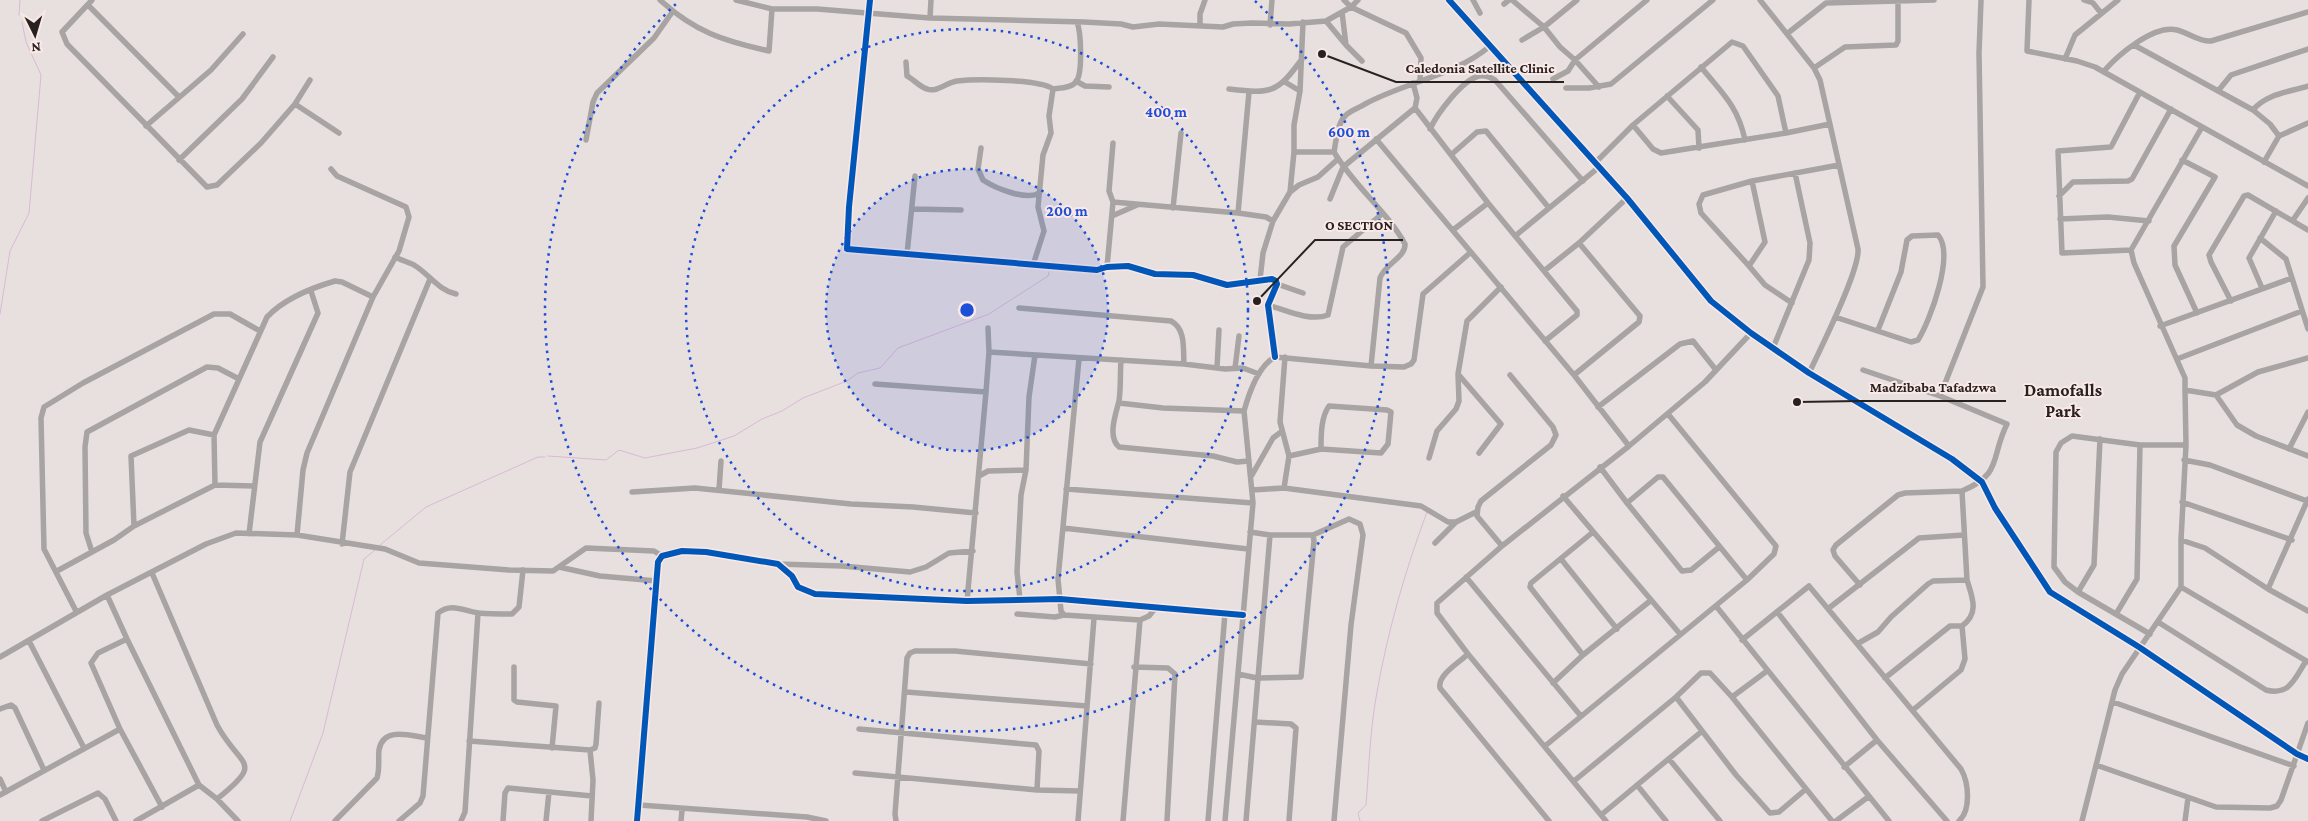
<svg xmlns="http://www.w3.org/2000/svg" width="2308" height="821" font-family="'Crimson Pro',serif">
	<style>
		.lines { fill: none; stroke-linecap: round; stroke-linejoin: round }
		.stream { stroke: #d9b9d7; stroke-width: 1 }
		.minor { stroke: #a7a4a3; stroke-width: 5.5 }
		.cycleway-casing { stroke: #fae9e7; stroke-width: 9 }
		.cycleway { stroke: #0057b8; stroke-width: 6 }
		.ring { fill: none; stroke: #1d4ed8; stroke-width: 2.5; stroke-dasharray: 2.5 5 }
		.labels { text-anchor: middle; stroke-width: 4; stroke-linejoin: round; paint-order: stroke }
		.district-label { font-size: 18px; font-weight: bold; fill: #272120; stroke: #fae9e7 }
		.centre { fill: #1d4ed8; stroke: #fae9e7; stroke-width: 2.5 }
		.ring-label { font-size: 15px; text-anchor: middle; font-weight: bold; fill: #1d4ed8; stroke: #fae9e7; stroke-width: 4; stroke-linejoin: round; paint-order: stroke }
		.leader { fill: none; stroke: #272120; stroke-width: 2 }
		.callout-dot { fill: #272120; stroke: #fae9e7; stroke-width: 2 }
		.callout-label { font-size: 14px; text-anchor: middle; font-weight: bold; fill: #272120; stroke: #fae9e7; stroke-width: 4; stroke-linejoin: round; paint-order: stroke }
	</style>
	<rect width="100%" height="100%" fill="#e8e0de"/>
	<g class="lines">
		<path class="stream" d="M19,15L20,0
			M0,314L10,251L29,213L41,75L26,42L22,22
			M548,456L606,460L619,450L645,458L697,448L734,436L762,419L782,411L803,398L847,381L858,373L880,368L898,348L989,314L1048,276L1049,272
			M380,545L426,507L538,457H545
			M290,821L323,733L364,559L375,550
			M1360,821L1358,813L1366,805C1369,768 1370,729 1377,692C1388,630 1405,571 1427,512"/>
		<path class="minor" d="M92,0L62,32L67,44L207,187L217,185L261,143L295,104
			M660,0C695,32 724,41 769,51L772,9
			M736,0L772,9H817L930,18L931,0
			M870,0L849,207L847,249L1097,270L1107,267L1128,266L1155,274L1193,275L1227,285L1272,279L1276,281L1277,284L1268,305L1275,357
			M1344,0L1351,7L1406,33L1421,58L1420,81
			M1449,0L1627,198L1711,301L1751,333L1809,373L1952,459L1982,482L1995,508L2050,592L2139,647L2297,754L2308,759
			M1473,0L1480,13
			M1512,0L1544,27L1560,47L1575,60L1599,87
			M1760,0L1814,68L1820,80L1858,249C1860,270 1820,350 1809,373
			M2029,0L2027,51L2077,61L2095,67L2308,186
			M2084,0L2093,3L2101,13
			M1504,4L1509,0
			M88,5L179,97
			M1342,12L1346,45L1362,61
			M930,18L1084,22L1121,24L1133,27L1159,24L1223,27L1233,24L1252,23L1289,24L1326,21L1351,7L1358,0
			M1326,21L1346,45
			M1200,25V14L1205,0
			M1270,25L1272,0
			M1788,33L1826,3L1934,0
			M1522,40L1544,27L1577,0
			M2134,45L2253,110L2270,124L2279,136
			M2065,59L2075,35L2118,0
			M906,62L907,76C913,79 920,87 927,89C937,93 947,82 957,81C975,79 1039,79 1053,89L1049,116L1051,133L1043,155L1038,207L1044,231L1033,265
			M1701,67C1722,93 1738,106 1745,140
			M1814,68L1845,47L1896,45L1898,41V1
			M2104,71C2118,55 2154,24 2177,30C2189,33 2199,42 2211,41L2308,12
			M1553,79L1568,71L1575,60L1647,0
			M310,80L295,104L339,133
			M1076,81L1085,86L1109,87
			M1285,82L1300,91
			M1566,88H1589L1611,84L1713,0
			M1053,89C1061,88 1071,88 1076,82C1083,73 1081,32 1077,22
			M1229,89C1272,94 1277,93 1302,59
			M2218,91L2231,75L2308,49
			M1667,96L1698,130L1699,148
			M1415,108L1488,203L1544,271L1579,243L1627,198
			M2253,110C2266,94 2289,92 2308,86
			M1633,125L1653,149L1661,153L1786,133L1830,124
			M146,126L211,70L243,34
			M2202,127L2131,250L2134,263L2185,378V390L2216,395L2237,425L2256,436L2308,456
			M1430,129C1437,114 1462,80 1479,76C1485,75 1490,77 1495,80L1583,181
			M1376,139L1574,375L1629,446
			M586,140L593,102L597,93L654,38L673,11
			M981,148L978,169L983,180C995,188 1026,201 1039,193
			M1294,152H1334
			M1452,154L1477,132L1486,131L1549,208
			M179,160L242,99L273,57
			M2182,160L2215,177L2174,246L2175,265L2197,313
			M2264,162L2279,136L2308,123
			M1595,163L1633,125L1732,42L1743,46L1778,96L1786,133
			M1752,181L1765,242L1749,266L1701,213L1699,204L1703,195L1752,181L1839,165
			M1290,192L1299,185L1318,177L1338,159
			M2059,196L2073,182L2128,181L2132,179L2171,109
			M1330,199L1343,167L1415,108L1417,98L1413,83
			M1113,202L1109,191L1113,143
			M1173,208L1181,133
			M912,209L961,210
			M1238,213L1249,92
			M1112,216L1137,205
			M2060,219L2108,217L2149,221
			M2293,220L2308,198
			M1453,230L1488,203
			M1515,236L1599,167
			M2260,238L2286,259L2308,329
			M2131,250L2062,253L2058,151L2111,147L2140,92
			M907,254L915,176
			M395,257C401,260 408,262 414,265C429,274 438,290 456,294
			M1749,266L1765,285L1792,303
			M1107,267L1113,202L1238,213L1266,217L1273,221
			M1544,271L1577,311V315L1545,341
			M1260,280L1263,253L1273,221L1290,192L1294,152V125L1300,91L1303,22
			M1277,284L1303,293
			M2262,288L2249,258L2276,211
			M2231,301L2211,262L2209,255L2244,196L2248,195L2308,230
			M1268,305C1285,310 1310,322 1328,315L1343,247L1383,213
			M1019,308L1171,321C1186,329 1183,349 1184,364
			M1835,317L1911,342L1918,340C1930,321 1955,254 1938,235L1912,236L1907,240L1901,272L1878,330
			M2160,326L2292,278
			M988,328L989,352
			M1773,348L1809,260L1810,243L1795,173
			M1079,359L1058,579L1061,611L1064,615L1140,620L1149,616L1157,606
			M2177,359L2302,311
			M1121,360C1120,373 1121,388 1119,401C1116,413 1107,437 1119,447L1213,456L1237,462L1249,461
			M1371,366L1380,278C1385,264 1406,257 1405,244C1386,210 1354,186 1334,152C1336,142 1337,124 1345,116C1349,111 1359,108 1365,104C1405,82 1455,76 1490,46
			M1217,368L1219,330
			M1235,368L1239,336
			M1863,370L1940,396L2007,424C1990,458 2003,474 1962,491L1967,580
			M1574,375L1639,322L1640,316L1579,243
			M875,384L986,392L967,601
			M986,392L989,352L1184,364L1225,369L1243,368L1259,374
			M2216,395L2258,372L2308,358
			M1940,396L1983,287L1979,53L1981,0
			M1119,403L1163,408L1244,411
			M1598,407L1680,344L1693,341L1716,370
			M2100,439L2094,565L2078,592L2065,582L2054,567L2056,452L2061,443L2072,436L2140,445H2186
			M2289,449L2308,412
			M1479,453L1501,424L1458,374L1467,321L1501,287
			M1289,456L1321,449L1381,453L1388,444L1391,412L1387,410L1329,406C1321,417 1321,435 1321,449
			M1429,458L1437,431L1456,409L1459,401L1458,374
			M2184,460L2210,465L2307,501
			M1600,467L1627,503
			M1252,475L1273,438L1281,432
			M979,476L988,471L1026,470
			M215,485L214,435L267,317C284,299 311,288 335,281L342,282L373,297
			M1284,488L1421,506L1448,522H1456L1476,512
			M1066,489L1253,503
			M719,490L721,461
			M1252,490L1284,488L1289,456L1280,422L1285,357
			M632,492L695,488L851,504L913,507L976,513
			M1563,496L1680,634
			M2182,502L2292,540
			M134,526L131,456L189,430L214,435
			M1063,528L1248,549
			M249,534L260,442L318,313L311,291
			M297,535L303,470L307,453L373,297L399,251L409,217L406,207L337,176L331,169
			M1313,535L1349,519L1360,524L1363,535L1351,625L1334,821
			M2181,540L2205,548L2268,589L2308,611
			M1435,543L1456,522
			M342,544L350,472L430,279
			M1502,546L1477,516L1478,507L1481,501L1551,445L1556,435L1553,427L1510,375
			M1719,547L1691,570L1682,571L1627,503L1658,477H1663L1747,580
			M92,552L86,533L85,447L87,432L207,367L218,368L239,379
			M1561,559L1617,629
			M778,564L842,566L910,572L926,567L949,553L973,551
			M559,567L600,576L657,581
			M57,571L114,540L134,526L215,485L254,486
			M152,573L217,725C240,768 266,760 217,799
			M1466,577L1580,715
			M1860,585L1835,556L1833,550L1836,545L1898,495L1905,493L1962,491
			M2181,587L2308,662
			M2268,589L2308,499
			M2078,592L2150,634
			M107,595L127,639L98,653L91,663L120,729
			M1020,599L1017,572L1021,495L1026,470L1029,397L1035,355
			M1716,606L1889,821
			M1829,608L1919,538L1964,535
			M76,611L44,549L41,418L44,407L83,383L214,314H230L260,331
			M1778,613L1877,740L1947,821
			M1017,614L1055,617L1064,615
			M2116,614L2137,579L2140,445
			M2158,622L2266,690C2290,696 2295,678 2306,661
			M127,639L199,785
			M1742,640L1809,586L1961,769C1969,783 1971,810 1959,821
			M29,641L84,748
			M1857,644L1878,632L1891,617L1928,584L1933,581L1967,580C1972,597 1980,613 1962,626
			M1468,654C1460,662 1437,675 1440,688L1549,821
			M1583,655L1530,587L1531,583L1593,532
			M0,657L107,595L206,544L236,533L297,535L385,549L419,563L509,570L553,571L586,548L654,551L662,556
			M514,667V700L517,702L556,706L552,748
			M1134,667L1168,668L1175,674L1167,821
			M1767,671L1732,697L1832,821
			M1238,674L1257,678L1301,677L1314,541L1313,535H1270L1250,532
			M1885,678L1950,626H1962L1965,659L1961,670L1913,710
			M1553,683L1583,655L1650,601
			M906,692L1087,706
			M1732,697L1710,673H1701L1676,697L1736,775L1770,813L1779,812L1806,789
			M2113,702L2294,766
			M0,709L11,705L15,708L44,770
			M1255,722L1291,724L1296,728L1289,821
			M859,729L1036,745L1039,751L1037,790
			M469,741L590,750
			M1545,746L1747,580L1774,554L1776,546L1668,414
			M1669,759L1720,821
			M2096,765L2216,807L2270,808L2277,806L2281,800L2308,723
			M1844,767L1877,740
			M855,773L1037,790L1080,791
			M0,779L6,792
			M1574,781L1676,697
			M1637,785L1666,821
			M0,795L120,729L162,807
			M639,805L807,817L826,821
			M1601,815L1701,732
			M42,821L98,793L105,799L116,821
			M136,821L199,785L217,799L238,821
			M335,821L377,778C380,768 378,759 379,750C383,726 411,736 427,738
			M399,821L420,803L423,796L438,613C451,602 464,611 479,613C490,614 501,614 512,614L519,607L523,570
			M461,821L465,812L478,613
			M503,821L505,793L508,788L592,796
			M546,821L549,792
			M591,821L593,780L590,750L595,748L596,744L599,703
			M637,821L658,562L662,556L682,551L706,552L778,564L792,576L798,587L815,594L967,601L1060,599L1243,615
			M681,821L682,810
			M896,821L895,814L907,658L910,653L915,651H955L1091,664
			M1078,821L1094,618
			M1123,821L1140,620
			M1208,821L1225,613
			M1225,821L1253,503L1244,411C1249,393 1258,366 1275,357L1371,366L1404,367L1411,364L1414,360L1423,294L1471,252
			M1246,821L1270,535
			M1606,821L1468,654L1437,613V603L1502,546L1629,446L1705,382L1751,333
			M1836,821L1868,797
			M2082,821L2115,690L2122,674L2181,587V540L2186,445L2185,390
			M2185,821L2188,798"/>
		<g class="cycleway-casing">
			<path id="cycleway" d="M870,0L849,207L847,249L1097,270L1107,267L1128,266L1155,274L1193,275L1227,285L1272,279L1276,281L1277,284L1268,305L1275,357
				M1449,0L1627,198L1711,301L1751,333L1809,373L1952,459L1982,482L1995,508L2050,592L2139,647L2297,754L2308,759
				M637,821L658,562L662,556L682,551L706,552L778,564L792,576L798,587L815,594L967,601L1060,599L1243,615"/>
		</g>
		<use href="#cycleway" class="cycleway"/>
	</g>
	<circle cx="967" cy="310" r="141" fill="#1d4ed8" fill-opacity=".12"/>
	<g class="ring">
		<circle cx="967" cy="310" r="141"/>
		<circle cx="967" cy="310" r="281"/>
		<path d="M1255 1A422 422 0 1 1 679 1"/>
	</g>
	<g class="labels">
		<g class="district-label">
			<text x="2063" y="396">Damofalls<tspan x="2063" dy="21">Park</tspan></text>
		</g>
	</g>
	<circle cx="967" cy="310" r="8" class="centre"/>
	<g class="ring-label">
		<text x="1166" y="117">400 m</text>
		<text x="1349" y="137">600 m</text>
		<text x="1067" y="216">200 m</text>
	</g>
	<path class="leader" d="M1322 54L1396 82H1564M1257 301L1315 240H1403M1797 402L1859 401H2006"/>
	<g class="callout-dot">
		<circle cx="1322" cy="54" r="5"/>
		<circle cx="1257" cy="301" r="5"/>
		<circle cx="1797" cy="402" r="5"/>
	</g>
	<g class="callout-label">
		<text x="1480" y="73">Caledonia Satellite Clinic</text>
		<text x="1359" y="230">O SECTION</text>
		<text x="1933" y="392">Madzibaba Tafadzwa</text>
	</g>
	<g transform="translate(35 35) rotate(175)" stroke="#fae9e7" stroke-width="4" paint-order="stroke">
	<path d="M0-4L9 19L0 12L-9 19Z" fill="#272120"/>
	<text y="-8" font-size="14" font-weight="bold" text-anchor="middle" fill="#272120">N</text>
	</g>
</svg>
